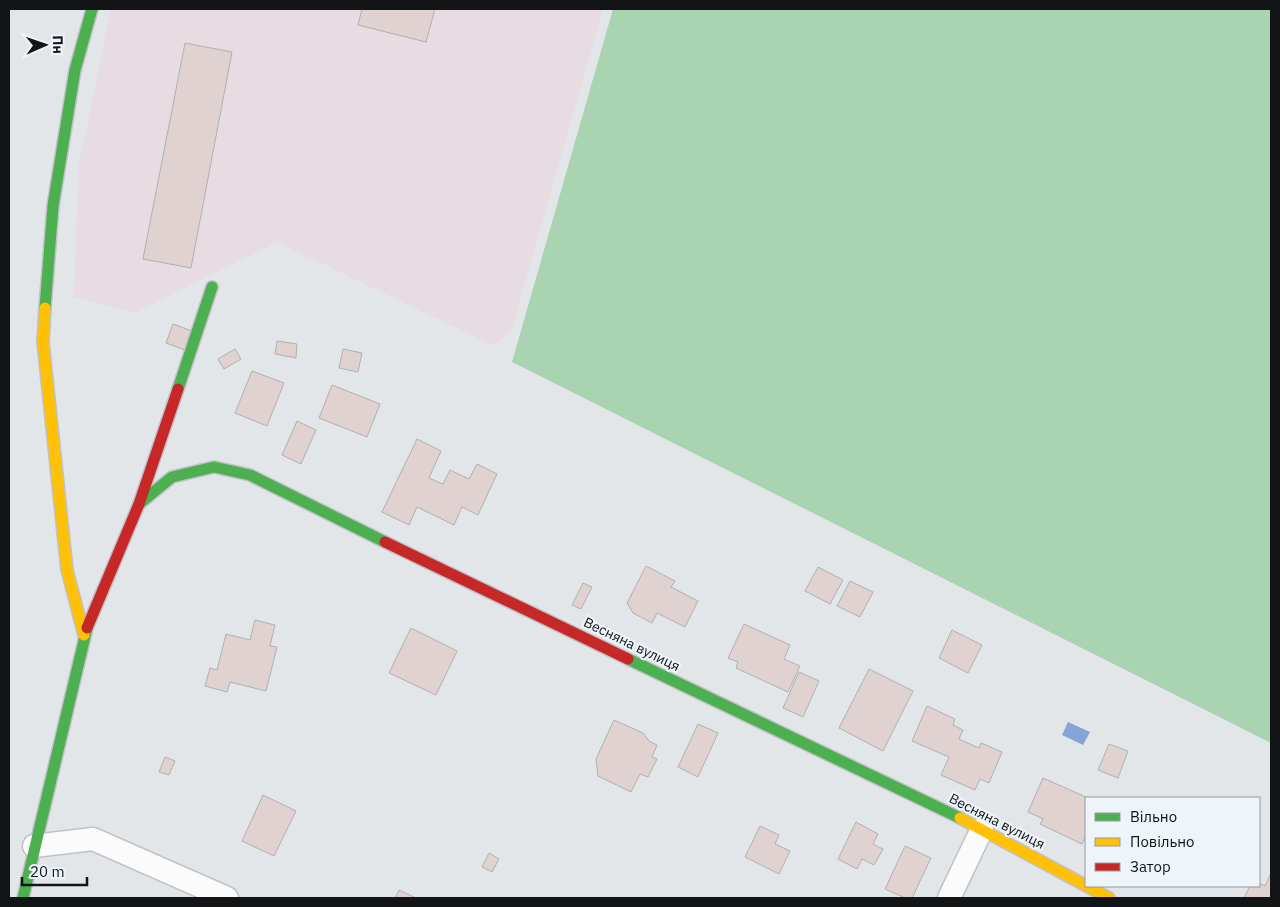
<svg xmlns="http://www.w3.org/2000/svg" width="1280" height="907" font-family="'IBM Plex Sans',sans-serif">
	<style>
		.industrial { fill: #e8dce3 }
		.forest { fill: #aad3b1 }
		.water { fill: #87a4d7 }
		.building { fill: #dfd2d1; stroke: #b0b0b1 }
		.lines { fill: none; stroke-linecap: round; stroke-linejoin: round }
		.street-casing { stroke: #c0c2c5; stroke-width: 25 }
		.fast-casing { stroke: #c0c2c5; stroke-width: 14 }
		.slow-casing { stroke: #c0c2c5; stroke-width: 14 }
		.jam-casing { stroke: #c0c2c5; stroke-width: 14 }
		.street { stroke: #fbfbfc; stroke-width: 22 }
		.fast { stroke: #4caf50; stroke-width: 11 }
		.slow { stroke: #ffc107; stroke-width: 11 }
		.jam { stroke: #c62828; stroke-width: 11 }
		.labels { text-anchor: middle; stroke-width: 4.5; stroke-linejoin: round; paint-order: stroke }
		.street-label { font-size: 14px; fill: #121416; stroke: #edf4fa }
	</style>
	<rect width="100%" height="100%" fill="#e3e6e9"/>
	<path class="industrial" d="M111,9H603L512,329L494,346L277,242L135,313L74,297L78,169Z"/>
	<path class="forest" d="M613,9H1271V743L512,362Z"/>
	<path class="water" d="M1068,722L1090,732L1083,745L1062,735Z"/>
	<path class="building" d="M362,9H435L426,42L358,25Z
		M185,43L232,52L191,268L143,259Z
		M173,324L192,331L185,350L166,343Z
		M277,341L297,344L296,358L275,354Z
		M235,349L241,359L224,369L218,359Z
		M343,349L362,353L358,372L339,368Z
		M252,371L284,383L267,426L235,413Z
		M332,385L380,404L367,437L319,418Z
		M297,421L316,430L301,464L282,455Z
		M417,439L441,451L429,478L443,484L450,470L469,479L477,464L497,474L478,515L462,507L454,525L417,507L409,525L382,512Z
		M646,566L675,581L671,587L698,601L685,627L657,613L652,623L633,613L627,603Z
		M818,567L843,580L830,604L805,591Z
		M850,581L873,592L860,617L837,606Z
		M583,583L592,587L581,609L572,605Z
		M255,620L275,625L270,646L277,647L266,691L230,682L227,692L205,686L210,668L217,670L226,634L250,640Z
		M744,624L790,645L784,659L800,666L788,692L736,668L738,662L728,658Z
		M411,628L457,651L436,695L389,673Z
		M952,630L982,645L968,673L939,658Z
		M869,669L913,691L883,751L839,728Z
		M799,672L819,681L803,717L783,708Z
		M927,706L955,719L953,725L963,730L959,739L979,748L981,743L1002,752L989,783L980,779L975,790L941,775L949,757L912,741Z
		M614,720L643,733L649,741L657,745L652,757L657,759L648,777L640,774L631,792L598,776L596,759Z
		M698,724L718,733L698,777L678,767Z
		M1109,744L1128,751L1118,778L1098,770Z
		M165,757L175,761L169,775L159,772Z
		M1043,778L1088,798H1086V835L1082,844L1040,824L1043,819L1028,812Z
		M263,795L296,811L274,856L242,841Z
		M856,822L878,834L873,844L883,849L874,865L862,859L857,869L838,859Z
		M760,826L779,835L775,844L790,851L779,874L745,857Z
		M905,846L931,858L912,898H905L885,889Z
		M489,853L499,859L492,872L482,867Z
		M1271,873V898H1244L1250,886H1259V883L1265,886Z
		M399,890L416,898H395Z"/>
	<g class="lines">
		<g class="street-casing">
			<path id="street" d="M34,846L93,839L227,898
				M949,898L982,829"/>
		</g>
		<g class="fast-casing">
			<path id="fast" d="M45,308L53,206L75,70L92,9
				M178,389L212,287
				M139,504L172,477L214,467L250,475L385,542
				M628,659L960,818
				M23,898L87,628"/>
		</g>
		<g class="slow-casing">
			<path id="slow" d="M45,308L43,342L67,570L84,635
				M960,818L1109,898"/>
		</g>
		<g class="jam-casing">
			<path id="jam" d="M385,542L628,659
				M87,628L139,504L178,389"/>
		</g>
		<use href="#street" class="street"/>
		<use href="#fast" class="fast"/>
		<use href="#slow" class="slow"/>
		<use href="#jam" class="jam"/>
	</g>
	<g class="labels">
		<g class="street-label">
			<text transform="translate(632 644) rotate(26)" y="5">Весняна вулиця</text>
			<text transform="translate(997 821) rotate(27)" y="5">Весняна вулиця</text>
		</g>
	</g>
	<rect width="1280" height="907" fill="none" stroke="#121416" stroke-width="20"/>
	<rect x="1085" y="797" width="175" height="90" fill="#edf4fa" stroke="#959a9f"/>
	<rect x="1095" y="813" width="25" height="8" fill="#4caf50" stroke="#959a9f"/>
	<text x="1130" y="822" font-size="15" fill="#121416">Вільно</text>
	<rect x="1095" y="838" width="25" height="8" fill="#ffc107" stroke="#959a9f"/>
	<text x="1130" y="847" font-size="15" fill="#121416">Повільно</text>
	<rect x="1095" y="863" width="25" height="8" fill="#c62828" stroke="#959a9f"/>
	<text x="1130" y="872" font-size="15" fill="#121416">Затор</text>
	<g transform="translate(45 45) rotate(88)" stroke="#edf4fa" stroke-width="4" paint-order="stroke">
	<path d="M0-4L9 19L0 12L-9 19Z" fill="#121416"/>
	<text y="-8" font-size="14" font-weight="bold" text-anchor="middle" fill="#121416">Пн</text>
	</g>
	<path d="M22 877v8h65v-8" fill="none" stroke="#121416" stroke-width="2.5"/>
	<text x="30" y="877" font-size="15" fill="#121416" stroke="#edf4fa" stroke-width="4" paint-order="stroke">20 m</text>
</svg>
